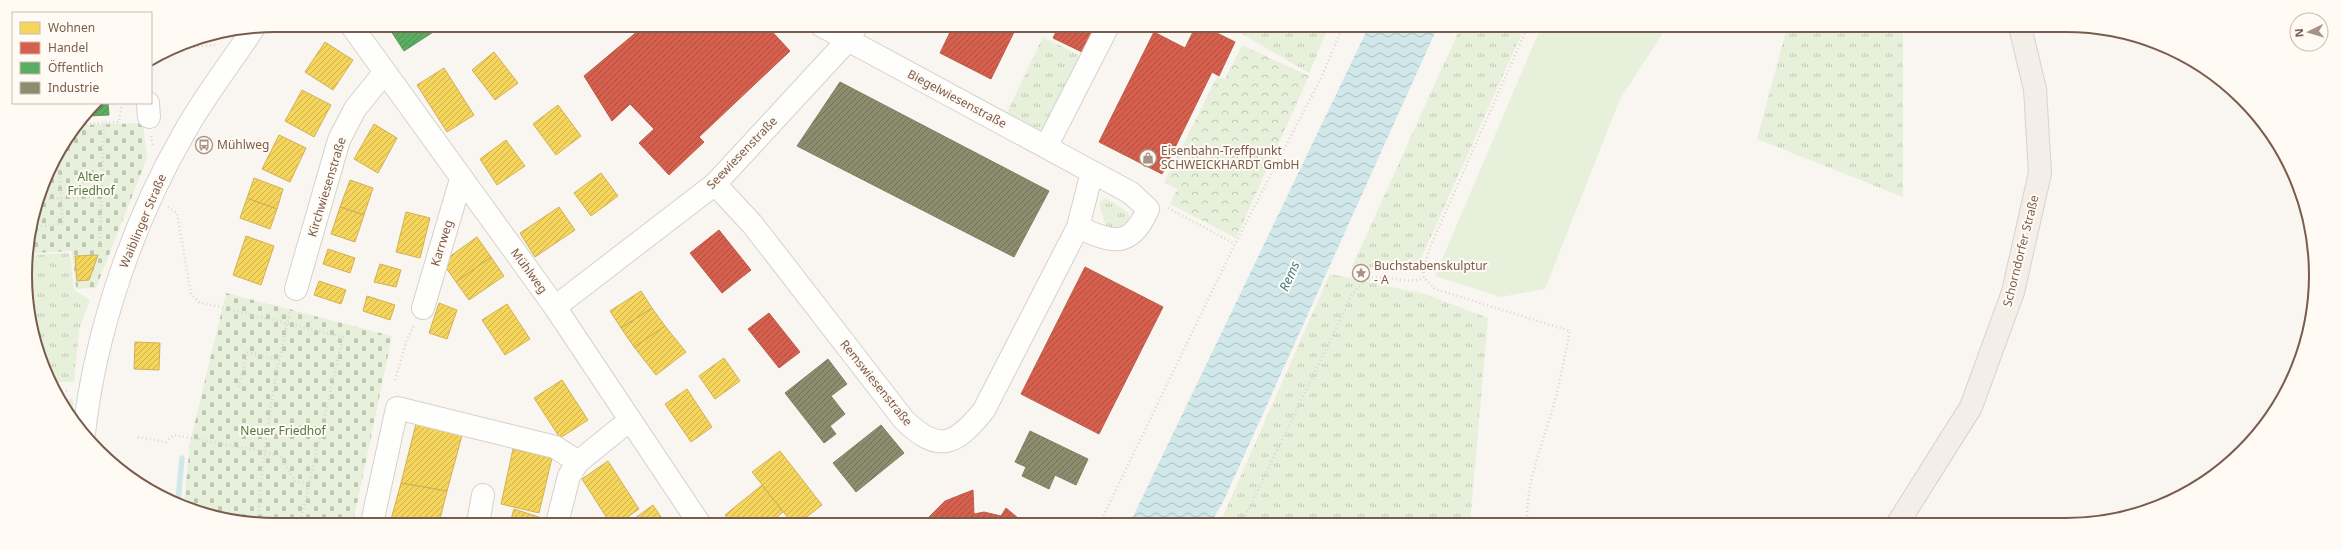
<svg xmlns="http://www.w3.org/2000/svg" width="2341" height="550" font-family="'Noto Sans',sans-serif">
	<style>
		.grass { fill: url(#grass-tufts) }
		.forest { fill: url(#forest-crowns) }
		.cemetery { fill: url(#cemetery-stones) }
		.garden { fill: #e7f0db }
		.water { fill: url(#water-waves) }
		.homes { fill: url(#homes-hatch); stroke: #d1b158 }
		.shops { fill: url(#shops-hatch); stroke: #ba5f4d }
		.public { fill: url(#public-hatch); stroke: #64955b }
		.industry { fill: url(#industry-hatch); stroke: #877e64 }
		.lines { fill: none; stroke-linecap: round; stroke-linejoin: round }
		.stream { stroke: #d0e8ea; stroke-width: 5.5 }
		.minor-casing { stroke: #d7d1cb; stroke-width: 24 }
		.major-casing { stroke: #dad1cc; stroke-width: 24 }
		.path { stroke: #dcd5d0; stroke-width: 2.5; stroke-dasharray: 1 3; stroke-linecap: butt }
		.minor { stroke: #fefefd; stroke-width: 22 }
		.major { stroke: #f3eee8; stroke-width: 22 }
		.labels { text-anchor: middle; stroke-width: 4; stroke-linejoin: round; paint-order: stroke }
		.street-label { font-size: 12px; fill: #7a5c4d; stroke: #fffaf3 }
		.poi-label { font-size: 12px; fill: #7a5c4d; stroke: #fffaf3; text-anchor: start }
		.park-label { font-size: 12px; fill: #537a41; stroke: #fffaf3 }
		.water-label { font-size: 13px; font-style: italic; fill: #437c86; stroke: #fffaf3 }
		.rim { fill: none; stroke: #7a5c4d; stroke-width: 2 }
	</style>
	<defs>
		<pattern id="grass-tufts" width="24" height="20" patternUnits="userSpaceOnUse"><rect width="24" height="20" fill="#e7f0db"/><path d="M3 7l-1-3M5 7V3M7 7l1-3M15 17l-1-3M17 17v-4M19 17l1-3" fill="none" stroke="#c0c6b4"/></pattern>
		<pattern id="forest-crowns" width="20" height="18" patternUnits="userSpaceOnUse"><rect width="20" height="18" fill="#e7f0db"/><path d="M2 6a3 3 0 1 1 6 0M12 15a3 3 0 1 1 6 0" fill="none" stroke="#c0c6b4"/></pattern>
		<pattern id="cemetery-stones" width="16" height="16" patternUnits="userSpaceOnUse"><rect width="16" height="16" fill="#e7f0db"/><path d="M2 7V4a2 2 0 0 1 4 0v3zM10 15v-3a2 2 0 0 1 4 0v3z" fill="#c0c6b4"/></pattern>
		<pattern id="water-waves" width="16" height="10" patternUnits="userSpaceOnUse"><rect width="16" height="10" fill="#d0e8ea"/><path d="M0 5q4-4 8 0t8 0" fill="none" stroke="#aebfc0"/></pattern>
		<pattern id="homes-hatch" width="6" height="6" patternUnits="userSpaceOnUse"><rect width="6" height="6" fill="#f6d55c"/><path d="M-1 1l2-2M0 6l6-6M5 7l2-2" fill="none" stroke="#ccb04e"/></pattern>
		<pattern id="shops-hatch" width="6" height="6" patternUnits="userSpaceOnUse"><rect width="6" height="6" fill="#d6604d"/><path d="M-1 1l2-2M0 6l6-6M5 7l2-2" fill="none" stroke="#aa4f40"/></pattern>
		<pattern id="public-hatch" width="6" height="6" patternUnits="userSpaceOnUse"><rect width="6" height="6" fill="#5aae61"/><path d="M-1 1l2-2M0 6l6-6M5 7l2-2" fill="none" stroke="#4f9152"/></pattern>
		<pattern id="industry-hatch" width="6" height="6" patternUnits="userSpaceOnUse"><rect width="6" height="6" fill="#8c8c6e"/><path d="M-1 1l2-2M0 6l6-6M5 7l2-2" fill="none" stroke="#727058"/></pattern>
	</defs>
	<rect width="100%" height="100%" fill="#f9f5f0"/>
	<path class="grass" d="M1246,26H1329L1309,73L1242,34Z
		M1461,26H1525L1416,270L1352,267Z
		M1787,27H1903V197L1757,139Z
		M1043,37L1085,58L1045,138L1005,117Z
		M1105,198L1128,212L1130,220L1127,228L1107,229L1099,204Z
		M32,236L33,255L70,253L74,290L90,300L79,330L74,382H54L34,340L26,258Z
		M1330,274L1425,294L1488,318L1470,523H1220Z
		M63,399H74L72,418Z"/>
	<path class="forest" d="M1242,45L1309,76L1236,238L1170,204L1177,189L1164,182L1217,77L1225,79Z"/>
	<path class="cemetery" d="M143,123L147,158L96,288L76,289L72,251L35,253L33,230L51,164L81,125Z
		M226,293L392,336L353,523H242L184,503L190,443Z"/>
	<path class="garden" d="M1541,27H1667L1620,99L1545,289L1501,297L1435,276Z"/>
	<path class="water" d="M1369,26H1438L1224,500L1211,523H1130Z"/>
	<path class="homes" d="M325,42L353,60L333,90L305,72Z
		M494,52L518,83L495,100L472,70Z
		M444,68L474,115L447,132L417,85Z
		M302,90L331,105L314,137L285,121Z
		M558,105L581,136L556,155L533,124Z
		M374,124L397,138L378,173L354,159Z
		M279,135L306,148L290,182L262,169Z
		M506,140L525,166L497,185L480,159Z
		M601,173L618,196L591,216L574,193Z
		M254,178L283,189L277,209L247,198Z
		M350,180L373,188L364,215L340,207Z
		M247,198L277,209L270,229L240,218Z
		M340,207L364,215L355,242L331,234Z
		M559,207L575,230L535,257L520,233Z
		M406,212L430,218L420,258L396,252Z
		M246,236L274,246L261,285L233,275Z
		M477,237L491,257L456,282L442,262Z
		M328,249L355,258L350,273L323,264Z
		M98,255L89,280L77,281L75,256Z
		M491,257L504,276L469,300L456,282Z
		M380,264L401,270L396,287L374,282Z
		M319,281L346,290L341,304L314,295Z
		M641,291L652,308L621,328L610,311Z
		M367,296L395,305L390,320L363,311Z
		M439,303L457,310L447,339L429,333Z
		M507,304L530,339L505,355L482,320Z
		M652,308L665,326L634,347L621,328Z
		M665,326L686,352L656,375L634,347Z
		M135,342L160,343L159,370L134,369Z
		M724,358L740,381L715,399L699,376Z
		M562,380L588,420L560,438L534,398Z
		M687,389L712,427L691,442L665,404Z
		M418,416L464,428L447,491L401,483Z
		M513,449L552,458L539,513L501,504Z
		M780,451L822,505L799,523H792L752,472Z
		M608,461L639,509L619,523H610L582,479Z
		M401,483L447,491L439,523H390Z
		M762,485L783,512L770,523H731L725,515Z
		M653,505L665,523H628Z
		M514,509L545,519L544,523H510Z"/>
	<path class="shops" d="M645,25L767,26L790,51L699,137L704,142L669,175L639,143L654,129L630,104L612,121L584,76Z
		M953,26H1017L991,79L940,53Z
		M1059,26H1099L1086,54L1053,38Z
		M1196,26H1203L1235,42L1219,76L1212,72L1162,174L1099,142L1154,32L1185,48Z
		M719,230L751,270L722,293L690,253Z
		M1085,267L1163,307L1099,434L1021,394Z
		M769,313L800,352L779,368L748,329Z
		M973,490L974,514L984,512L1001,516L1006,508L1024,523H923L945,501Z"/>
	<path class="public" d="M387,25H444L404,51Z
		M98,103H108L109,115L88,116Z"/>
	<path class="industry" d="M587,25H596L592,30Z
		M840,82L1049,191L1014,257L797,146Z
		M828,359L847,384L831,396L845,414L830,426L836,434L824,443L785,393Z
		M881,425L904,453L856,492L833,463Z
		M1030,431L1088,459L1076,485L1055,475L1049,489L1022,476L1026,467L1015,462Z"/>
	<g class="lines">
		<path class="stream" d="M178,501L182,458"/>
		<g class="minor-casing">
			<path id="minor" d="M351,25L555,307L699,523
				M822,26L1131,193L1148,209C1131,249 1112,243 1078,227L1092,172
				M148,103L149,117
				M1046,147L1108,26
				M715,184L753,225L904,420C939,454 956,445 984,410L1078,227
				M296,289L339,140L355,109L384,73
				M555,307L715,184L848,40L856,26
				M423,308L461,179
				M84,433C95,333 133,221 184,133C204,97 230,64 253,29
				M372,523L397,408L555,447L578,462
				M478,523L483,495
				M557,523L569,476L578,462L630,420"/>
		</g>
		<g class="major-casing">
			<path id="major" d="M1898,523L1971,407L2013,292L2040,173L2035,89L2020,27"/>
		</g>
		<path class="path" d="M1528,26L1431,245L1423,268L1424,278L1435,289L1570,331C1565,354 1561,377 1555,400C1546,435 1523,488 1528,523
			M174,48L216,45
			M82,124L104,123
			M151,136L153,147
			M41,199L100,197
			M168,207L177,213L191,294L199,302L343,337L300,523
			M1168,208L1235,244
			M41,226L63,224L58,156
			M100,246L104,123L119,122L122,103
			M395,380L407,339L414,326
			M239,387L247,352L278,360
			M58,390L70,391
			M138,437L166,442L174,435L263,451L281,457L295,481L310,484
			M258,523C263,450 273,379 291,308
			M1100,523L1235,244L1321,78L1343,26
			M1242,523L1352,295C1376,261 1394,288 1424,278"/>
		<use href="#minor" class="minor"/>
		<use href="#major" class="major"/>
	</g>
	<defs>
		<g id="bus-ring" transform="scale(0.9)"><circle r="9.5" fill="#fffaf3" stroke="#a69286" stroke-width="1.5"/><path d="M-5-6H5V4H4V6H2V4H-2V6H-4V4H-5ZM-3.5-4V0h7V-4ZM-3.5 1.2v1.5H-2V1.2ZM2 1.2v1.5H3.5V1.2Z" fill="#a69286"/></g>
		<g id="shop-ring" transform="scale(0.9)"><circle r="9.5" fill="#fffaf3" stroke="#a69286" stroke-width="1.5"/><path d="M-5-2.5h2.3a2.7 3.5 0 0 1 5.4 0H5L5.5 6h-11ZM-1.5-2.5h3a1.5 2.3 0 0 0-3 0Z" fill="#a69286"/></g>
		<g id="sight-ring" transform="scale(0.9)"><circle r="9.5" fill="#fffaf3" stroke="#a69286" stroke-width="1.5"/><path d="M0-6L1.8-2.2L6-1.7L2.9 1.2L3.7 5.4L0 3.3L-3.7 5.4L-2.9 1.2L-6-1.7L-1.8-2.2Z" fill="#a69286"/></g>
	</defs>
	<g fill-rule="evenodd">
		<use href="#bus-ring" x="204" y="145"/>
		<use href="#shop-ring" x="1148" y="158"/>
		<use href="#sight-ring" x="1361" y="273"/>
	</g>
	<g class="labels">
		<g class="street-label">
			<text transform="translate(957 99) rotate(28)" y="4">Biegelwiesenstraße</text>
			<text transform="translate(742 153) rotate(-46)" y="4">Seewiesenstraße</text>
			<text transform="translate(327 187) rotate(-73)" y="4">Kirchwiesenstraße</text>
			<text transform="translate(143 221) rotate(-67)" y="4">Waiblinger Straße</text>
			<text transform="translate(442 243) rotate(-73)" y="4">Karrweg</text>
			<text transform="translate(2021 251) rotate(-76)" y="4">Schorndorfer Straße</text>
			<text transform="translate(529 271) rotate(54)" y="4">Mühlweg</text>
			<text transform="translate(876 383) rotate(51)" y="4">Remswiesenstraße</text>
		</g>
		<g class="poi-label">
			<text x="217" y="149">Mühlweg</text>
			<text x="1161" y="155">Eisenbahn-Treffpunkt<tspan x="1161" dy="14">SCHWEICKHARDT GmbH</tspan></text>
			<text x="1374" y="270">Buchstabenskulptur<tspan x="1374" dy="14">- A</tspan></text>
		</g>
		<g class="park-label">
			<text x="91" y="181">Alter<tspan x="91" dy="14">Friedhof</tspan></text>
			<text x="283" y="435">Neuer Friedhof</text>
		</g>
		<g class="water-label">
			<text transform="translate(1289 276) rotate(-66)" y="5">Rems</text>
		</g>
	</g>
	<path d="M0 0H2341V550H0ZM275 32H2066A243 243 0 0 1 2309 275V275A243 243 0 0 1 2066 518H275A243 243 0 0 1 32 275V275A243 243 0 0 1 275 32Z" fill="#fffaf3" fill-rule="evenodd"/>
	<path class="rim" d="M275 32H2066A243 243 0 0 1 2309 275V275A243 243 0 0 1 2066 518H275A243 243 0 0 1 32 275V275A243 243 0 0 1 275 32Z"/>
	<rect x="12" y="12" width="140" height="92" fill="#fffaf3" stroke="#cabbb1"/>
	<rect x="20" y="22" width="20" height="12" fill="#f6d55c" stroke="#cabbb1"/>
	<text x="48" y="32" font-size="12" fill="#7a5c4d">Wohnen</text>
	<rect x="20" y="42" width="20" height="12" fill="#d6604d" stroke="#cabbb1"/>
	<text x="48" y="52" font-size="12" fill="#7a5c4d">Handel</text>
	<rect x="20" y="62" width="20" height="12" fill="#5aae61" stroke="#cabbb1"/>
	<text x="48" y="72" font-size="12" fill="#7a5c4d">Öffentlich</text>
	<rect x="20" y="82" width="20" height="12" fill="#8c8c6e" stroke="#cabbb1"/>
	<text x="48" y="92" font-size="12" fill="#7a5c4d">Industrie</text>
	<g transform="translate(2309 32) rotate(265)"><circle r="19" fill="#fffaf3" stroke="#cabbb1"/>
	<path d="M0-3L7 15L0 10L-7 15Z" fill="#a69286"/>
	<text y="-6" font-size="11" font-weight="bold" text-anchor="middle" fill="#7a5c4d">N</text>
	</g>
</svg>
